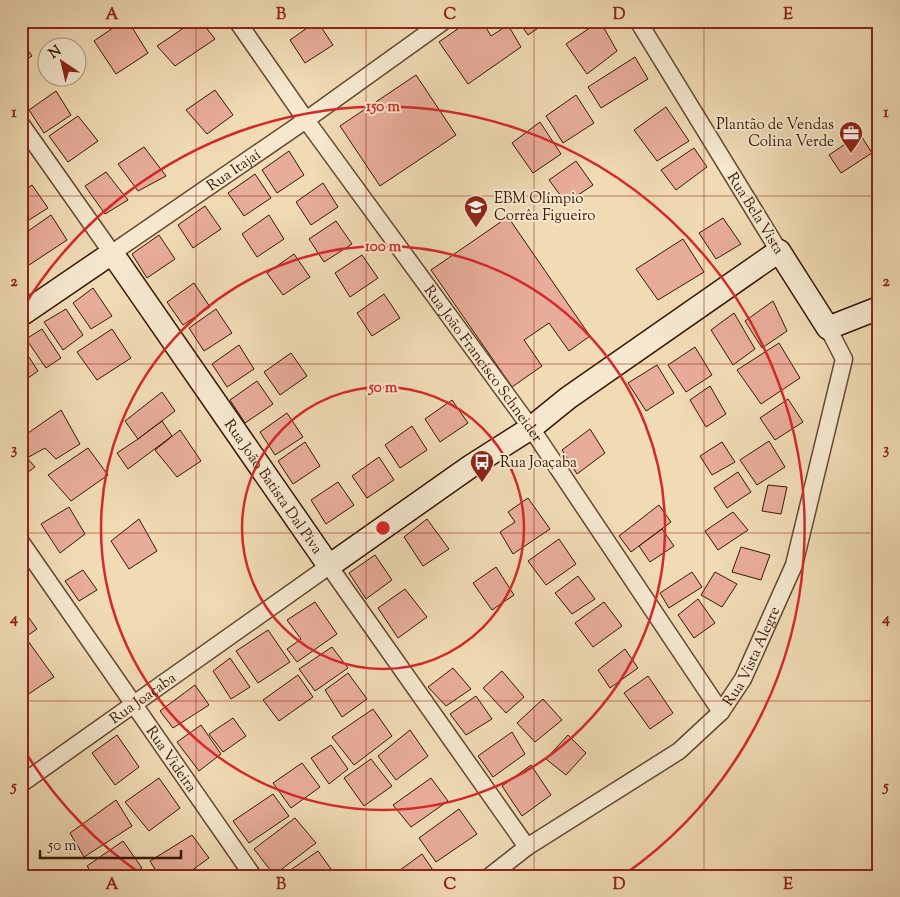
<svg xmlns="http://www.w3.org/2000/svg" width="900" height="897" font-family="'Sorts Mill Goudy',serif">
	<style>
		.building { fill: #e8ad9a; stroke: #361704 }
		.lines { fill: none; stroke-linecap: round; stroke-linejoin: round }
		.street-casing { stroke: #644830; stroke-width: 19 }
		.secondary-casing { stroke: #361704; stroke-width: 25 }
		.street { stroke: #f5e8cf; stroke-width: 16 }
		.secondary { stroke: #f5e8cf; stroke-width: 22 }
		.grid { fill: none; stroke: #8f2418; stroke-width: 1; stroke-opacity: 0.55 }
		.ring { fill: none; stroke: #d62828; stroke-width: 2.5 }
		.labels { text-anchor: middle; stroke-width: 4; stroke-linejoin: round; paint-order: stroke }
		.poi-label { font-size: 15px; fill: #361704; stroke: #f5e8cf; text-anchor: start }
		.street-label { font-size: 15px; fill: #361704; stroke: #f5e8cf }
		.centre { fill: #d62828; stroke: #f5e8cf; stroke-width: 2.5 }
		.ring-label { font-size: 15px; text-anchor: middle; font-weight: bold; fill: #d62828; stroke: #f5e8cf; stroke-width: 4; stroke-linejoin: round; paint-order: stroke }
		.neatline { fill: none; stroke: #8f2418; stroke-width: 2 }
		.grid-label { font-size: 16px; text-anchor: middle; font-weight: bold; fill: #8f2418 }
	</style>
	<rect width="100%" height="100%" fill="#f0dbb5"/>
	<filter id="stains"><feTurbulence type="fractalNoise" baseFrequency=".004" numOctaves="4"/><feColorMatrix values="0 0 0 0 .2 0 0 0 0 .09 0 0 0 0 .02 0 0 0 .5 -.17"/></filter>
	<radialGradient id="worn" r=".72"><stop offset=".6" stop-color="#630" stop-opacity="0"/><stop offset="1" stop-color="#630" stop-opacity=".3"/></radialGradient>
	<path class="building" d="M123,21H128L148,53L116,74L94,41Z
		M194,21H201L215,39L175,66L157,46Z
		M317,21L333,45L305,63L290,40Z
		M469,21H482L491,36L508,25L521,47L468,84L439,42Z
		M518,21H546L547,22L528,35Z
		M600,21L617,51L587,74L566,44Z
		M21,40L32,56L21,63Z
		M635,57L648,79L601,108L588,87Z
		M416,75L456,135L380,186L340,126Z
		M215,90L233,115L207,134L186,110Z
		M56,91L71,115L44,133L29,110Z
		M576,95L594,123L563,143L546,116Z
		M666,107L689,141L657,161L634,130Z
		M78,116L98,141L68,162L49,136Z
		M540,122L561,154L533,173L512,143Z
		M860,134L872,153L841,173L829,155Z
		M144,147L166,176L138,191L118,164Z
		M694,148L707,167L676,190L661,170Z
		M289,151L304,175L277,193L262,170Z
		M576,161L593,185L566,203L549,180Z
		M106,172L128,200L105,214L85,186Z
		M255,174L271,198L244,216L228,193Z
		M323,183L338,207L311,225L296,202Z
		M32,185L48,208L21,225V193Z
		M205,206L221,229L193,248L178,225Z
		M51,215L67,240L29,265L21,255V236Z
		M269,215L284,239L257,257L242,234Z
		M508,217L590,336L569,351L549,323L524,340L542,366L512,387L431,270Z
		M723,218L741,244L716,259L699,233Z
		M336,221L352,244L324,262L309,239Z
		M159,235L175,259L147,278L132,254Z
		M683,239L704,272L658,300L636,269Z
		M294,254L310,277L283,295L267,273Z
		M362,255L378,278L350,297L335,273Z
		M194,283L210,307L183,325L167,302Z
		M93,288L112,316L91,329L73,303Z
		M384,294L400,318L372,336L357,313Z
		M773,301L787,331L762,348L745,321Z
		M66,309L83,335L63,350L44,322Z
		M216,309L232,333L204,351L189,328Z
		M734,313L755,349L733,365L711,330Z
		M42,329L61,358L46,368L26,339Z
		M112,329L131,358L97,380L77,352Z
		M779,343L800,378L761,404L737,370Z
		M21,345L38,371L21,383Z
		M239,345L254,369L227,387L212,364Z
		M695,347L712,375L686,392L668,365Z
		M291,353L307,376L280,395L264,372Z
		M657,365L674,393L646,411L628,383Z
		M257,381L273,404L245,423L230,400Z
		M710,386L726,414L706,427L690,400Z
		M162,392L175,411L138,439L125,421Z
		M788,399L803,422L775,440L760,418Z
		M452,400L468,423L440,442L425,419Z
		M61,410L80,444L56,459L45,448L27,458L35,467L21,477V438Z
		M287,413L303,437L275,455L260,432Z
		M162,421L172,436L128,469L117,453L138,439Z
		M412,426L427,450L400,468L385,445Z
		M590,429L605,453L577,474L562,450Z
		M180,430L201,461L177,477L155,450Z
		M769,441L785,467L757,485L740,460Z
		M305,442L320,466L293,484L278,461Z
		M722,442L735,462L712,475L700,456Z
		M88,448L108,475L71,501L48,475Z
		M379,457L394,480L367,498L352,476Z
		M738,472L751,492L727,508L714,488Z
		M338,482L354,505L326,524L311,500Z
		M768,485L787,487L781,514L762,511Z
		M528,498L550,529L513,554L500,532L515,522L508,512Z
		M659,505L671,522L631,552L619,536Z
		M69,507L85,534L60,553L41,524Z
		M733,512L748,530L718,550L705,531Z
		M139,519L157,551L129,569L111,541Z
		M427,519L449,549L423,566L404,537Z
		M662,529L674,546L650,562L639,546Z
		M559,539L576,564L546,585L528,561Z
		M741,547L770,555L761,580L732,572Z
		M375,555L392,580L366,599L349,573Z
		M496,567L514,595L492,610L473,583Z
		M83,570L97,590L79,601L65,581Z
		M692,572L702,587L669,608L660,593Z
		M715,572L737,584L722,607L701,595Z
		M578,576L595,599L572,614L555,593Z
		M405,589L427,617L398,638L378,608Z
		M698,599L715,623L694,638L678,615Z
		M315,602L337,634L297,662L287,649L301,639L287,620Z
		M604,602L622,626L593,647L575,623Z
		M21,607L37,629L21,640Z
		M268,630L290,662L258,683L236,651Z
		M28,641L54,677L27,695L21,688V646Z
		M332,647L348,668L315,691L299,669Z
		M625,649L638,668L610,688L598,670Z
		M230,658L250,687L231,699L213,671Z
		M453,668L471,689L446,706L428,687Z
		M502,671L524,697L506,713L483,688Z
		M348,673L367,699L342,717L325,690Z
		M298,675L313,697L279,721L263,700Z
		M648,676L673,713L650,729L624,693Z
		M195,685L209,705L173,728L160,711Z
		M476,696L492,719L466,735L450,714Z
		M543,699L562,720L535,742L517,723Z
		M373,709L392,736L354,765L332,737Z
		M233,718L246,736L223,752L209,734Z
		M201,725L221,754L199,771L177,742Z
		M410,730L428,756L396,780L378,756Z
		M512,732L525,754L493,777L478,756Z
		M117,735L139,767L115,785L92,753Z
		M568,735L586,753L566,775L546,759Z
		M331,745L348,769L329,784L311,758Z
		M371,759L392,786L364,806L344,778Z
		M302,763L320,787L291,808L273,783Z
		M531,765L551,795L522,816L502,786Z
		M159,778L180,808L149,831L125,802Z
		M431,778L448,801L411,827L393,805Z
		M273,794L289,816L249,843L233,821Z
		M116,800L132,826L84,857L70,833Z
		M459,809L477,834L436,862L419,838Z
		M295,818L316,843L274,875L254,849Z
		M192,835L209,858L184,876H159L150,861Z
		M123,841L142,868L130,876H93L87,866Z
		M318,851L336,876H292L289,871Z
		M422,854L437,876H398L396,873Z
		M21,867L27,876H21Z"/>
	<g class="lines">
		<g class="street-casing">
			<g id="street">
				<path id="s1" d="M237,21L306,120L531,428L721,712"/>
				<path d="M638,21L779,251"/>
				<path id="s2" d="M21,124L112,253L306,120L444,21"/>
				<path id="s3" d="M21,542L253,876"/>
				<path id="s4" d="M21,784L329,566L527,847"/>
				<path id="s5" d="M490,876L527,847L679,751L721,712L743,679L794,565L844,359L828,328"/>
			</g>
		</g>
		<g class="secondary-casing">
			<g id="secondary">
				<path id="s6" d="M21,315L112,253L329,566L471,466L531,428L568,398L779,251L828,328L879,308"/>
			</g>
		</g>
		<use href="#street" class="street"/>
		<use href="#secondary" class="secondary"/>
	</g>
	<path class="grid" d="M196,21V876M366,21V876M534,21V876M704,21V876M21,196H879M21,364H879M21,533H879M21,701H879"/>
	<g class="ring">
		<circle cx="383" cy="528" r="141"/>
		<circle cx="383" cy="528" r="282"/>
		<path d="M141 874A422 422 0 0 1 21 745M21 311A422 422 0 1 1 625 874"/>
	</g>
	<defs>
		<g id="office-pin" transform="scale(1.25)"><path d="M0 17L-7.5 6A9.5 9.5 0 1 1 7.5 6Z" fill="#8f2418" stroke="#f5e8cf"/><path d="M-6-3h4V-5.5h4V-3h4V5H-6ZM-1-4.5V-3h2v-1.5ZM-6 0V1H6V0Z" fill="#fff"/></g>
		<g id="school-pin" transform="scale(1.25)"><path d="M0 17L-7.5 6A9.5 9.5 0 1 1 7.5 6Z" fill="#8f2418" stroke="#f5e8cf"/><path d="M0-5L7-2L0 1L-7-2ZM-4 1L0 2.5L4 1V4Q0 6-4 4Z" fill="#fff"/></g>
		<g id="bus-pin" transform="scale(1.25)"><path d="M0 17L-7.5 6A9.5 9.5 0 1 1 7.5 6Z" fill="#8f2418" stroke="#f5e8cf"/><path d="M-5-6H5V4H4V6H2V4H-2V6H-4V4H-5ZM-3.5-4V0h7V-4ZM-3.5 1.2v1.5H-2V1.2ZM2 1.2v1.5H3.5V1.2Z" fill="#fff"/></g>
	</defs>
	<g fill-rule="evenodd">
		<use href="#office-pin" x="851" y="133"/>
		<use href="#school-pin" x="476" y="207"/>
		<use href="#bus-pin" x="482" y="462"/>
	</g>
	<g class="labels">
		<g class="poi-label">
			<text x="834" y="129" text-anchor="end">Plantão de Vendas<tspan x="834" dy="17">Colina Verde</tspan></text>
			<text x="494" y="203">EBM Olímpio<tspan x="494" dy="17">Corrêa Figueiro</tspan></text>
			<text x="500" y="467">Rua Joaçaba</text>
		</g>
		<g class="street-label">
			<text dy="5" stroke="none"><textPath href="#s2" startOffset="305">Rua Itajaí</textPath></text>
			<text transform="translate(756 213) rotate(58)" y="5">Rua Bela Vista</text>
			<text dy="5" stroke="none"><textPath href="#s1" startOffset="422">Rua João Francisco Schneider</textPath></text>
			<text dy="5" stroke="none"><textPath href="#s6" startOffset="394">Rua João Batista Dal Piva</textPath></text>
			<text dy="5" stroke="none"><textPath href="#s5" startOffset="348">Rua Vista Alegre</textPath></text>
			<text dy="5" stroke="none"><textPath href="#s4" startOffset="149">Rua Joaçaba</textPath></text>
			<text dy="5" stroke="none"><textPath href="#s3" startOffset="264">Rua Videira</textPath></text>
		</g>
	</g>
	<circle cx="383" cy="528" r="8" class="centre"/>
	<g class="ring-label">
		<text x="383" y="111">150 m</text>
		<text x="383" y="251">100 m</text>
		<text x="383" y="392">50 m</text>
	</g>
	<rect width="900" height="897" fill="none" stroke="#f0dbb5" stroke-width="55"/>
	<g transform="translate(62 62) rotate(325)"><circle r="24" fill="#f5e8cf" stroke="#a9947e"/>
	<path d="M0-4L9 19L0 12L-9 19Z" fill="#8f2418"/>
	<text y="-8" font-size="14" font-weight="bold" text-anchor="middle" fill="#361704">N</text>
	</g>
	<path d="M40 850v8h141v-8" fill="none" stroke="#361704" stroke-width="2.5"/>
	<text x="48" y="850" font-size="15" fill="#361704" stroke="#f5e8cf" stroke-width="4" paint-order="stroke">50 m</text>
	<rect x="28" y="28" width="844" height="842" class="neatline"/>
	<g class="grid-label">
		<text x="112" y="19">A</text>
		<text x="281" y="19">B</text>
		<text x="450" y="19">C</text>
		<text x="619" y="19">D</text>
		<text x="788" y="19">E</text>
		<text x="14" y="117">1</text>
		<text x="886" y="117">1</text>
		<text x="14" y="286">2</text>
		<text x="886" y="286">2</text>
		<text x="14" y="454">3</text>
		<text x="886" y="454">3</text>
		<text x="14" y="623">4</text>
		<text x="886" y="623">4</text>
		<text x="14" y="791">5</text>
		<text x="886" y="791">5</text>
		<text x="112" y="889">A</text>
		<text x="281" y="889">B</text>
		<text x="450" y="889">C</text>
		<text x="619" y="889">D</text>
		<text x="788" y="889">E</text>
	</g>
	<rect width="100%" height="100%" filter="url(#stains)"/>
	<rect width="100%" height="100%" fill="url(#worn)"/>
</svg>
